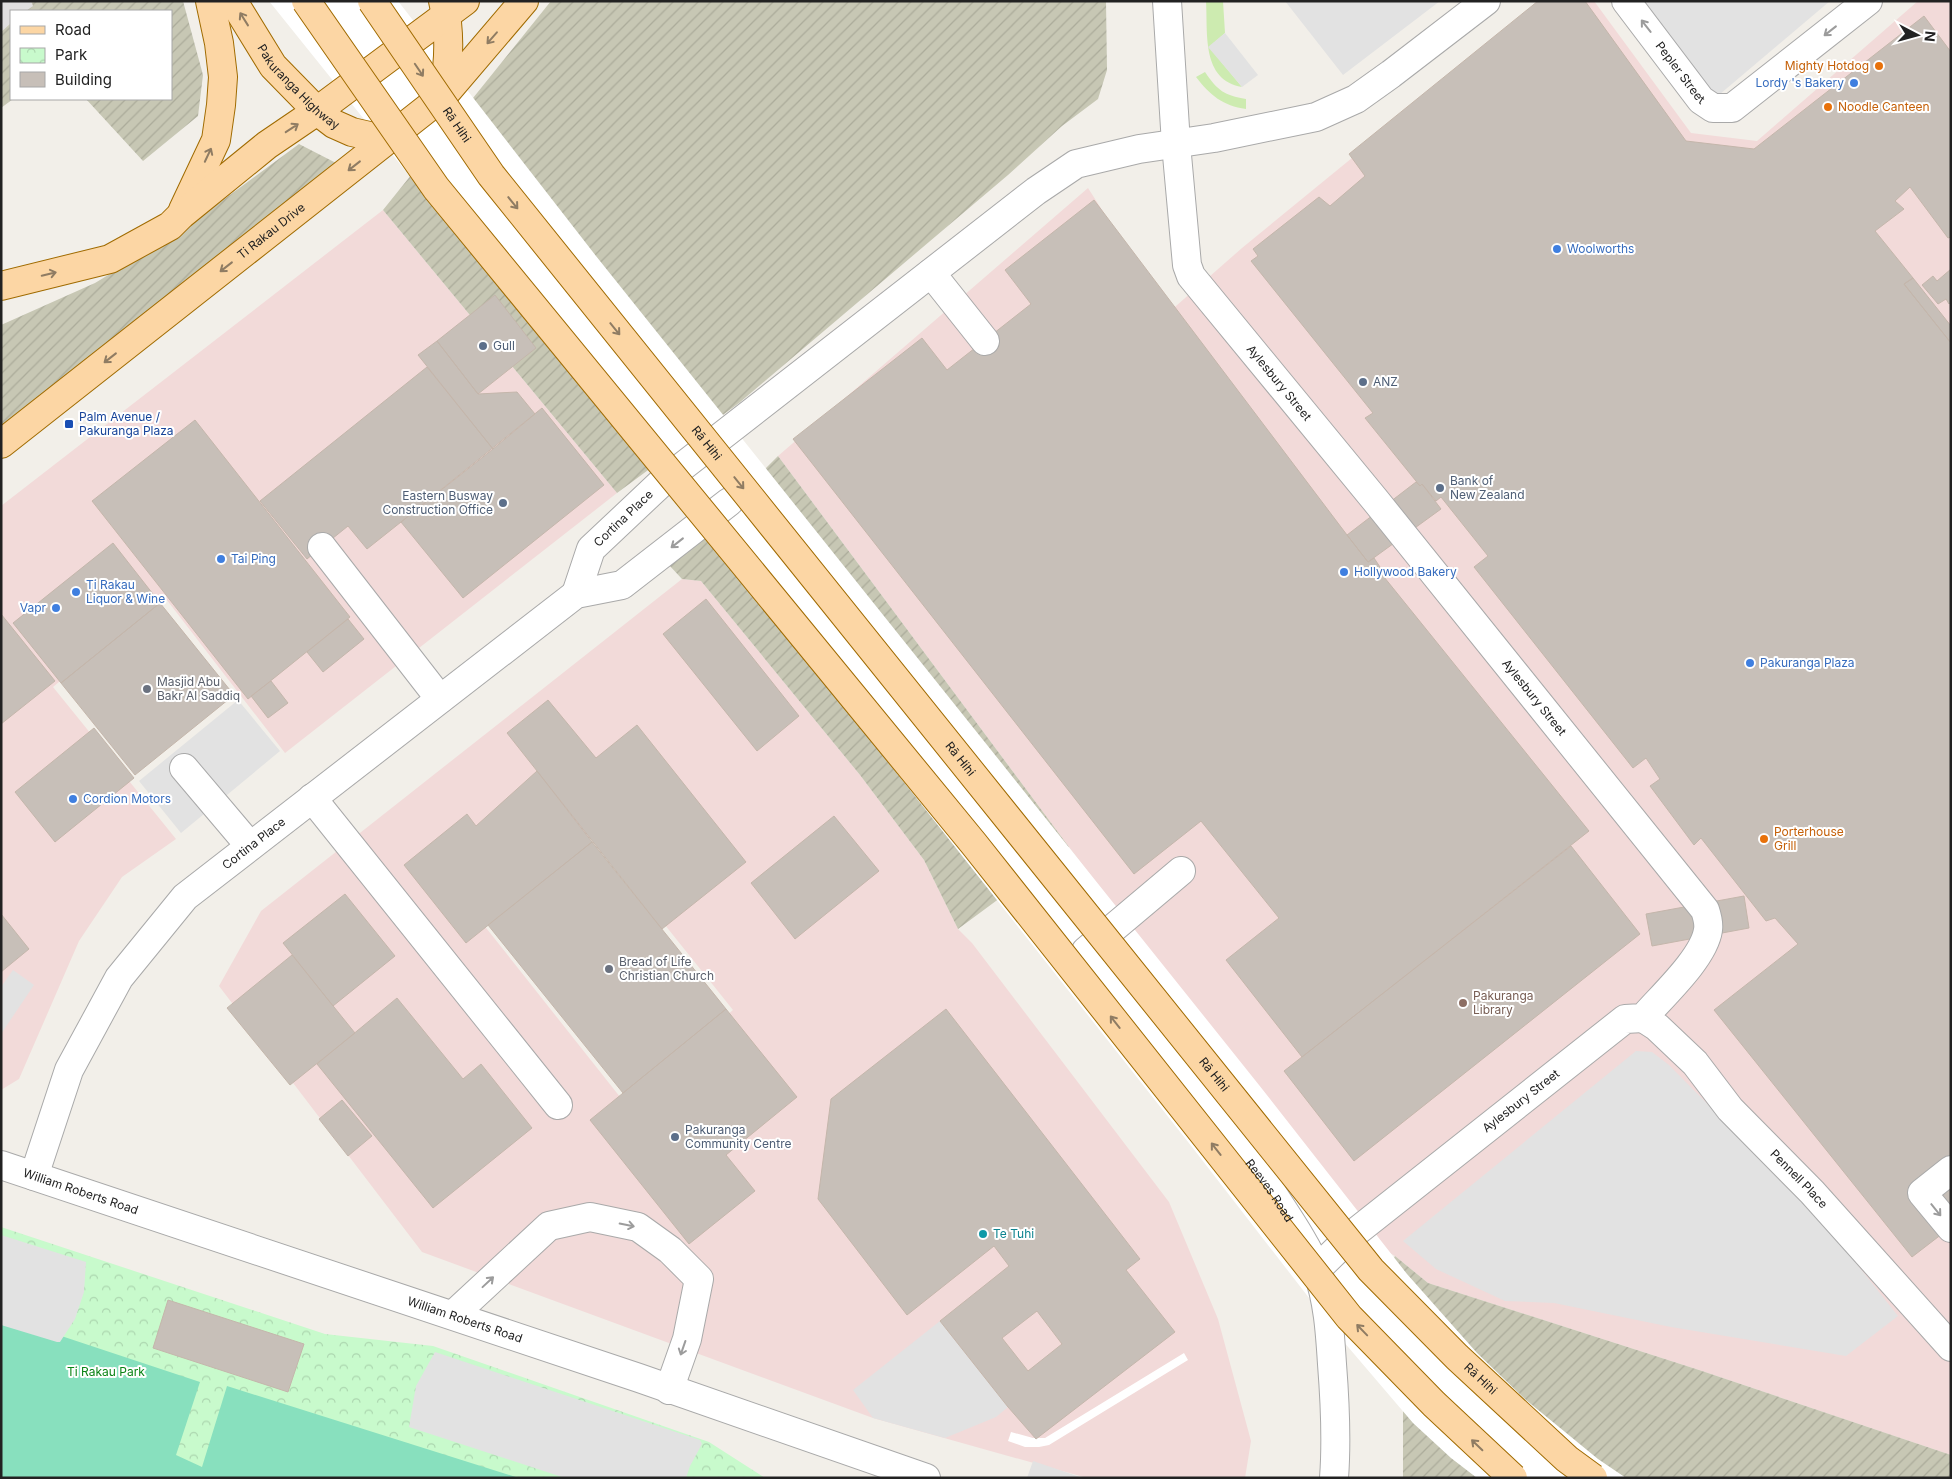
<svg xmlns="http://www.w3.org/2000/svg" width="1952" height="1479" font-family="Inter,sans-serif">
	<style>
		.residential { fill: #e0dfdf }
		.commercial { fill: #f2dad9; fill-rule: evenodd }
		.construction { fill: url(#construction-furrows) }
		.grass { fill: #cdebb0 }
		.park { fill: url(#park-crowns) }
		.pitch { fill: #88e0be }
		.parking { fill: #e2e2e2 }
		.pier { fill: #fff }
		.building { fill: #c7bfb8; stroke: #c4b6ab; fill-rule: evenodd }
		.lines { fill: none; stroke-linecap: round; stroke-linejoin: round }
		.minor-casing { stroke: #a9a9a9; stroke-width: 30 }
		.major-casing { stroke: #a06b00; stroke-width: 30 }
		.minor { stroke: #fff; stroke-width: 28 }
		.major { stroke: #fcd6a4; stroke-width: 28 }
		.major-bridge-casing { stroke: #a06b00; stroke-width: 30; stroke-linecap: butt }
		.major-bridge { stroke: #fcd6a4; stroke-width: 28 }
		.oneway { stroke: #8f7c63 }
		.oneway2 { stroke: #9c9c9c }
		.food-dot { fill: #e8710a; stroke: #fff; stroke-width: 2 }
		.shop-dot { fill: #3f7fe0; stroke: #fff; stroke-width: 2 }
		.service-dot { fill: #5c6f8a; stroke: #fff; stroke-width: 2 }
		.transit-dot { fill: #1a4fb4; stroke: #fff; stroke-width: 2 }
		.worship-dot { fill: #6b7280; stroke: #fff; stroke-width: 2 }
		.education-dot { fill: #8d6e63; stroke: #fff; stroke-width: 2 }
		.culture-dot { fill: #0f9aa8; stroke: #fff; stroke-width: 2 }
		.labels { text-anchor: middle; stroke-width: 4; stroke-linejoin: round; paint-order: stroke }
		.food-label { font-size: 12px; fill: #c56008; stroke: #fff; text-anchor: start }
		.street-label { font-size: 12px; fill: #222; stroke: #fff }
		.shop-label { font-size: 12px; fill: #366cbe; stroke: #fff; text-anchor: start }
		.service-label { font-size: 12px; fill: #4e5e75; stroke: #fff; text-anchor: start }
		.transit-label { font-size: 12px; fill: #164399; stroke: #fff; text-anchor: start }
		.worship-label { font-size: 12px; fill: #5b616d; stroke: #fff; text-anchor: start }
		.education-label { font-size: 12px; fill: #785e54; stroke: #fff; text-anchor: start }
		.culture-label { font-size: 12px; fill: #0d838f; stroke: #fff; text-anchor: start }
		.park-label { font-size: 12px; fill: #0c8416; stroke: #fff }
	</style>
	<defs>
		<pattern id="construction-furrows" width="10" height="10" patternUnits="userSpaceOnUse" patternTransform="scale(1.25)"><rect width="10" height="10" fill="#c7c7b4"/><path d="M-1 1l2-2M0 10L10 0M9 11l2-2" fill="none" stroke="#abab9a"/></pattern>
		<pattern id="park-crowns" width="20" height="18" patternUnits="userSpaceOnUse" patternTransform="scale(1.25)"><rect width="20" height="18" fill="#c8facc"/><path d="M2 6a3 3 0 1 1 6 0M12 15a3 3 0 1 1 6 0" fill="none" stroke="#acd6af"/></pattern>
	</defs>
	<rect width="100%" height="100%" fill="#f2efe9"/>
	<path class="residential" d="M1,1H31L33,6L26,11H11V23L1,32Z"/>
	<path class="commercial" d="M1544,1H1594L1691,133L1757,141L1918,1H1948L1951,5V1455L1699,1370L1428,1283L1395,1256L1378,1246L1069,847L778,456L1088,188L1168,313L1242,248Z
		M383,210L617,493L285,753L163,595L53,687L176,839L122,877L79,941L19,1079L1,1090V506Z
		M682,579L701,581L860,775L924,860L958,929L972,943L1169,1202L1218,1319L1251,1441L1245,1478H1087L873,1418L422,1252L219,986L261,911ZM593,835L733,1010L624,1102L483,924Z"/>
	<path class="construction" d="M31,1H183L203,75L198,116L143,161L86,99H171V11H26L33,6Z
		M551,1H1106L1107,70L1098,99L1062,126L1008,175L739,403L617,493L383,210Z
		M11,23V99H13L1,108V32Z
		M299,144L338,164L1,433V325L95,283L181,231Z
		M778,456L1069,847L958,929L924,860L860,775L701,581L682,579L669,565Z
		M1395,1256L1428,1283L1699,1370L1951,1455V1478H1403V1405L1380,1287Z"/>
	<path class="grass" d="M1206,1H1223L1225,33L1209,47L1242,87C1201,80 1208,33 1206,1Z
		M1205,72C1218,91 1224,95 1246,99V109C1223,106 1210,95 1196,77Z"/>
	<path class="park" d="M1,1227L325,1334L433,1346L709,1442L765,1478H1Z"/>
	<path class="pitch" d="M1,1316L200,1382L176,1455L202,1467L227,1386L519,1478H1Z"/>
	<path class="parking" d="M1285,1H1440L1343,75Z
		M1639,1H1830L1713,100Z
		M1225,33L1258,75L1242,87L1208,47Z
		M238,700L280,751L181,833L139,781Z
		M13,970L34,985L1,1034V987Z
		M1636,1051L1652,1052L1669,1065L1744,1141L1808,1207L1837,1239L1898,1316L1846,1356L1671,1327L1554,1303L1505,1301L1436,1269L1403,1241Z
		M1,1235L86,1262L84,1292L75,1319L60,1342H57L1,1325Z
		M940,1321L1008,1407L996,1417L945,1438L873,1418L853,1390Z
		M435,1352L700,1440L702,1444L690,1466L686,1478H565L409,1427L416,1386Z
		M1033,1461L1083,1478H1027Z"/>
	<path class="pier" d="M269,1H398L596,256L1259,1085L1407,1274L1477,1353L1526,1400L1598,1459L1626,1478H1477L1451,1458L1413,1423L1337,1334L1192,1147L869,738L523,317Z
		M1184,1353L1188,1360L1049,1445L1039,1447H1025L1008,1441L1011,1432L1033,1438H1045Z"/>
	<path class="building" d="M1538,1H1585L1686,141L1754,149L1924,16L1951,52V237L1948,238L1910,187L1895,201L1904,209L1875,231L1913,278L1904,284L1951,343V1227L1912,1257L1714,1010L1798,944L1775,918L1766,921L1701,838L1694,845L1650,786L1660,779L1646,758L1633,768L1474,567L1488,556L1441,497L1436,501L1422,484L1420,486L1365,418L1373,413L1251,261L1258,256L1253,249L1319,197L1330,206L1365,176L1349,154Z
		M1094,200L1347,535L1368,562L1374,558L1382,570L1380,572L1589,831L1302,1057L1226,960L1279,918L1201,821L1134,874L793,439L922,338L947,370L1031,304L1005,270Z
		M1951,269V302L1949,304L1946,299L1938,304L1922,285L1933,276L1937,281Z
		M1913,278L1951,326V343L1904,284Z
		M495,295L536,348L478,394L437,341Z
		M437,341L478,394L517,392L535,414L493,449L418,355Z
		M427,367L493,449L367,549L348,526L307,559L260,501Z
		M542,408L604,485L463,598L401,522Z
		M195,420L350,617L248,699L92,501Z
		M1416,482L1420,486L1422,484L1441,509L1368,562L1347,535Z
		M113,543L160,603L61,683L13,623Z
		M706,599L799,716L757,751L663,634Z
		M160,603L234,695L135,775L61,683Z
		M1,614L55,681L1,724Z
		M348,619L364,639L323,672L307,652Z
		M271,681L288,703L268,718L251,696Z
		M548,700L596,758L637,725L746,862L662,929L507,733Z
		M94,728L134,778L55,842L15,792Z
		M537,771L592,842L466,943L404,865L467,814L476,826Z
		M834,816L879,871L795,939L751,883Z
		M592,842L726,1009L623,1093L488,925Z
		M1571,846L1640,934L1354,1161L1284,1071Z
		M345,894L395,956L333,1006L283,943Z
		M1744,896L1749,928L1652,946L1646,914Z
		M1,914L29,949L1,972Z
		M292,955L355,1033L290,1085L227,1008Z
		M397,998L463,1079L481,1064L532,1128L433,1208L317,1064Z
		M726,1009L797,1097L726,1155L755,1191L689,1244L590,1120Z
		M946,1009L1140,1259L1126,1270L1175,1332L1036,1439L1008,1407L940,1321L1009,1266L994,1246L907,1315L818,1199L831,1099ZM1037,1311L1062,1344L1028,1371L1002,1338Z
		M342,1100L372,1136L348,1156L319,1119Z
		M168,1300L304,1344L288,1392L153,1348Z"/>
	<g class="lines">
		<g class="minor-casing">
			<g id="minor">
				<path id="s1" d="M1167,1L1176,144L1187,265L1191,276L1376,501L1705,910C1707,916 1709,924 1708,930C1704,958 1662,996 1643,1018L1625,1019L1352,1235L1316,1270"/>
				<path id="s2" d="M1626,1L1701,100L1713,108H1732L1868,1"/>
				<path d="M931,273L985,341"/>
				<path d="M322,547L440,699"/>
				<path id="s3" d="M576,594L591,549L660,484L1036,191L1076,164L1139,149L1214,138L1316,117L1356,99L1391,74L1486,1"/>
				<path d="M184,768L250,846"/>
				<path d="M312,798L558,1105"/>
				<path id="s4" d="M1181,871L1086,951L1269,1188C1284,1212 1307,1244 1317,1270C1328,1300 1330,1332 1332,1364C1335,1402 1337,1439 1334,1478"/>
				<path id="s5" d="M1643,1018L1657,1027L1695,1063L1730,1109L1812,1192L1951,1347"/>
				<path id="s6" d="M1,1165L639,1378L926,1478"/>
				<path d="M1951,1170L1922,1193L1951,1228"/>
				<path id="s7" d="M34,1176L69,1070L119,978L185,897L576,594L622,585L729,502"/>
				<path d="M453,1315L549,1226L590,1217L638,1227L670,1250L699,1279L687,1339L669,1390"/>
			</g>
		</g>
		<g class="major-casing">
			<g id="major">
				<path id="s8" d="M233,1L273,66L317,111L334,124L352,132L387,140"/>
				<path d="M443,96C449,65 451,32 443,1"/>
				<path d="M183,210L216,140L221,105L223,77L219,43L210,1"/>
				<path d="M1,286L110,259L170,226L181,215L267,145L317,111L465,1"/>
				<path id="s9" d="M1,444L443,96L524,1"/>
			</g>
		</g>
		<use href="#minor" class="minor"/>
		<use href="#major" class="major"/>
		<g class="major-bridge-casing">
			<g id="major-bridge">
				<path d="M306,1L436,188L974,844L1349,1317L1434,1404L1513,1478"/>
				<path id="s10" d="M372,1L491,175L1371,1270L1457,1357L1567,1459L1593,1478"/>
			</g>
		</g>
		<use href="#major-bridge" class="major-bridge"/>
	</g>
	<defs><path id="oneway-shaft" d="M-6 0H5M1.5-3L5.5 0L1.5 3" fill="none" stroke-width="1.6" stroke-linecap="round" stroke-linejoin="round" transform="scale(1.25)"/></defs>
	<g class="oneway">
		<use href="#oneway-shaft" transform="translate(244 19) rotate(-122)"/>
		<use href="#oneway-shaft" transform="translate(492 38) rotate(131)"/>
		<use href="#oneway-shaft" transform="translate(419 70) rotate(56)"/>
		<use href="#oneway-shaft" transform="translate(292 128) rotate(-33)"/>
		<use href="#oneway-shaft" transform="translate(208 155) rotate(-65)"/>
		<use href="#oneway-shaft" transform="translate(354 166) rotate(142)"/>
		<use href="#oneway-shaft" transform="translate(513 203) rotate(51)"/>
		<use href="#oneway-shaft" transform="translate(226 267) rotate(142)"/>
		<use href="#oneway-shaft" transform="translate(49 274) rotate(-14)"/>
		<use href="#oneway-shaft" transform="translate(615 329) rotate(51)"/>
		<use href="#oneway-shaft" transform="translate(110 358) rotate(142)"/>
		<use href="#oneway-shaft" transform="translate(739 483) rotate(51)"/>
		<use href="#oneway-shaft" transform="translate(1115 1022) rotate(-128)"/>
		<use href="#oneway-shaft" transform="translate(1216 1149) rotate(-128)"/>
		<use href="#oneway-shaft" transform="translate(1362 1330) rotate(-134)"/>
		<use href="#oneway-shaft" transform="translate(1477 1445) rotate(-136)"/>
	</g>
	<g class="oneway2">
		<use href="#oneway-shaft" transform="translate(1646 26) rotate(-128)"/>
		<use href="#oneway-shaft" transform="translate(1830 31) rotate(142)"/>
		<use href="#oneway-shaft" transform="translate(677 543) rotate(142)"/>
		<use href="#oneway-shaft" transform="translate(1936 1210) rotate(51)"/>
		<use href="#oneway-shaft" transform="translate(627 1225) rotate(11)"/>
		<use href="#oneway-shaft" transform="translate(488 1282) rotate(-43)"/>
		<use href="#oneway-shaft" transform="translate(683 1348) rotate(109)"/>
	</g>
	<g class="food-dot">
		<circle cx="1879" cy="66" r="5"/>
		<circle cx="1828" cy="107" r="5"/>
		<circle cx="1764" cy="839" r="5"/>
	</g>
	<g class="shop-dot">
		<circle cx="1854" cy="83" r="5"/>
		<circle cx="1557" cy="249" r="5"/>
		<circle cx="221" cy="559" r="5"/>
		<circle cx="1344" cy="572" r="5"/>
		<circle cx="76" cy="592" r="5"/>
		<circle cx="56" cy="608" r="5"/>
		<circle cx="1750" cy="663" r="5"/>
		<circle cx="73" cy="799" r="5"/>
	</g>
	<g class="service-dot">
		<circle cx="483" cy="346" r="5"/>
		<circle cx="1363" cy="382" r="5"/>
		<circle cx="1440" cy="488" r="5"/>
		<circle cx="503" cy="503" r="5"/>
		<circle cx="675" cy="1137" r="5"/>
	</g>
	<rect class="transit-dot" x="64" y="419" width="10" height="10" rx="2.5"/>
	<g class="worship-dot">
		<circle cx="147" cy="689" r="5"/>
		<circle cx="609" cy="969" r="5"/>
	</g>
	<circle class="education-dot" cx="1463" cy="1003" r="5"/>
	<circle class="culture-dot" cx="983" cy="1234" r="5"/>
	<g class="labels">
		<g class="food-label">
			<text x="1869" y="70" text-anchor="end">Mighty Hotdog</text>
			<text x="1838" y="111">Noodle Canteen</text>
			<text x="1774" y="836">Porterhouse<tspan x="1774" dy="14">Grill</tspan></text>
		</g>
		<g class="street-label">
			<text dy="4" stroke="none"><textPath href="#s2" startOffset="90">Pepler Street</textPath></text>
			<text dy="4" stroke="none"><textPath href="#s8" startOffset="109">Pakuranga Highway</textPath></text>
			<text dy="4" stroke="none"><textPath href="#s10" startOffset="150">Rā Hihi</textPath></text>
			<text dy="4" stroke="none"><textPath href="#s9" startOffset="344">Ti Rakau Drive</textPath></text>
			<text dy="4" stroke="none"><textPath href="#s1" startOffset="415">Aylesbury Street</textPath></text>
			<text dy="4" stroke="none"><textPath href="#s10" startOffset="555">Rā Hihi</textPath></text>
			<text dy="4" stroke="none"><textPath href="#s3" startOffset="92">Cortina Place</textPath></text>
			<text dy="4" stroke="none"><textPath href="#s1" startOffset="820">Aylesbury Street</textPath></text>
			<text dy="4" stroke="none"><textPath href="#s10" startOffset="960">Rā Hihi</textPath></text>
			<text dy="4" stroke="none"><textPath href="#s7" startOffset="408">Cortina Place</textPath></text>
			<text dy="4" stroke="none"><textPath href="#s10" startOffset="1365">Rā Hihi</textPath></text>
			<text transform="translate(1521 1101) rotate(-38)" y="4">Aylesbury Street</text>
			<text dy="4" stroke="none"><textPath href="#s5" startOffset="225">Pennell Place</textPath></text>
			<text dy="4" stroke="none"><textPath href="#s6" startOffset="84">William Roberts Road</textPath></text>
			<text dy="4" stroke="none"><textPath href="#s4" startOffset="426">Reeves Road</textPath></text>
			<text dy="4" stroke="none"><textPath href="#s6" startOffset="489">William Roberts Road</textPath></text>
			<text dy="4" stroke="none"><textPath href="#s10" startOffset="1770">Rā Hihi</textPath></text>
		</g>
		<g class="shop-label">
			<text x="1844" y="87" text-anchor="end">Lordy 's Bakery</text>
			<text x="1567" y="253">Woolworths</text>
			<text x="231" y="563">Tai Ping</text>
			<text x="1354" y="576">Hollywood Bakery</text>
			<text x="86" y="589">Ti Rakau<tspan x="86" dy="14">Liquor &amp; Wine</tspan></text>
			<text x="46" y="612" text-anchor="end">Vapr</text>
			<text x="1760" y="667">Pakuranga Plaza</text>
			<text x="83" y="803">Cordion Motors</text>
		</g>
		<g class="service-label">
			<text x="493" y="350">Gull</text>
			<text x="1373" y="386">ANZ</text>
			<text x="1450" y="485">Bank of<tspan x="1450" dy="14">New Zealand</tspan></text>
			<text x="493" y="500" text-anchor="end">Eastern Busway<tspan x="493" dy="14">Construction Office</tspan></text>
			<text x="685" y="1134">Pakuranga<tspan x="685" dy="14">Community Centre</tspan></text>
		</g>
		<g class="transit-label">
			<text x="79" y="421">Palm Avenue /<tspan x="79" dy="14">Pakuranga Plaza</tspan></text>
		</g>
		<g class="worship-label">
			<text x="157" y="686">Masjid Abu<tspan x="157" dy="14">Bakr Al Saddiq</tspan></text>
			<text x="619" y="966">Bread of Life<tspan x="619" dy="14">Christian Church</tspan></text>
		</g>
		<g class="education-label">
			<text x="1473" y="1000">Pakuranga<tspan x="1473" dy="14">Library</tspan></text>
		</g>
		<g class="culture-label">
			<text x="993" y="1238">Te Tuhi</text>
		</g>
		<g class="park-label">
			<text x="106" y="1376">Ti Rakau Park</text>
		</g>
	</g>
	<rect width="1952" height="1479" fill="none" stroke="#222222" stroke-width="5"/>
	<rect x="10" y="10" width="162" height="90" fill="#ffffff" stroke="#a7a7a7"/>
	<rect x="20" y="26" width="25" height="8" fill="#fcd6a4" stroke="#a7a7a7"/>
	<text x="55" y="35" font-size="15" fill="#222222">Road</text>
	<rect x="20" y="48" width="25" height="15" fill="url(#park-crowns)" stroke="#a7a7a7"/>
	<text x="55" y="60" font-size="15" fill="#222222">Park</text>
	<rect x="20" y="72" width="25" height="15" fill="#c7bfb8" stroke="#a7a7a7"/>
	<text x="55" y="85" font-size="15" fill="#222222">Building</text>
	<g transform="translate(1917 35) rotate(96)" stroke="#ffffff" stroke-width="4" paint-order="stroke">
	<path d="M0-4L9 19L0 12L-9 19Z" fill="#222222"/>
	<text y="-8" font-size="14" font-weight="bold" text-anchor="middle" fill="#222222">N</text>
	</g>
</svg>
